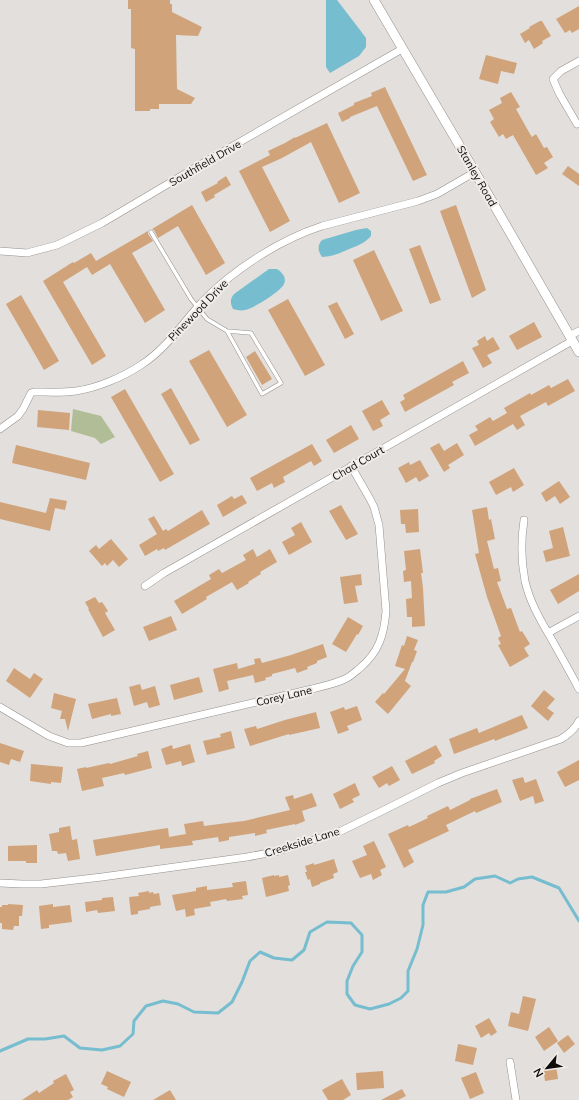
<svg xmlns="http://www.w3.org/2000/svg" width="579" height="1100" font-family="Mulish,sans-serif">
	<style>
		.green { fill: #b0bd96 }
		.water { fill: #76bdd0 }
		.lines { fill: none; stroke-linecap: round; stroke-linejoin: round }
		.stream { stroke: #76bdd0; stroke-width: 3 }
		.building { fill: #d0a37a }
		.service-casing { stroke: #94908d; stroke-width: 4.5 }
		.minor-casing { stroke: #94908d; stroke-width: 8 }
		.tertiary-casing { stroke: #94908d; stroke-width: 10 }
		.service { stroke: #fff; stroke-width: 3.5 }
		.minor { stroke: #fff; stroke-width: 7 }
		.tertiary { stroke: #fff; stroke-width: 9 }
		.labels { text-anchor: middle; stroke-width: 4; stroke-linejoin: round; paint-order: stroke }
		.street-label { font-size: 11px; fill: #0e0d0c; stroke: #f0ece9 }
	</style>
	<rect width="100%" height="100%" fill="#e2dfdc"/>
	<path class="green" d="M73,409L101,416L115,437L101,444L95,438L71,431Z"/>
	<path class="water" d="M326,0H337L360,30L366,38V47L359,56L330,73L326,67Z
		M367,228L371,231V236C364,244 356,246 347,250C337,254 334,256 322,257C318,251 317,246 322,240L356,230Z
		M269,269H277C282,272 287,278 284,284C281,291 253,309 245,310C241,311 237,310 233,309C230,303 230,299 234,294Z"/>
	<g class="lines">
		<path class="stream" d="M0,1051L28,1039H45L64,1036L80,1048L102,1050L120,1046L133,1034L134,1021L146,1006L163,1001L178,1004L194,1012L218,1013L232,1002L242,982L250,961L260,952L274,958L292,960L304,950L310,932L327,922L351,923L362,935V952L353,966L347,981V994L355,1005L370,1009L389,1004L401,998L408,991V971L417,949L423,925V905L428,892H446L464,887L475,879L495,876L510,883L518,879L532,877L559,888L579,921"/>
	</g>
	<path class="building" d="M128,0H170V4H172V12L202,27L198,36L176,35L177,89L195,98L191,104H159V109H150V111H135V49L131,48V9H128Z
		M579,6V29L572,33L570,30L565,33L556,19Z
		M540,21H542L551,36L542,41L543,43L534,49L529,40L525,43L520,34L530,28L529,27Z
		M486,55L517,63L514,74L501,71L498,84L479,79Z
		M385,87L427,175L413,181L377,106L350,117V118L342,122L338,113L354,105V103L372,96L371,93Z
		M511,92L520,107L516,109L530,134L532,137L536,134L544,148L547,147L553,157L544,163L548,168L536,175L513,135L506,139L503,134L499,137L490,122L494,119L489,110L502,103L500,98Z
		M327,123L360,193L339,203L311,142L282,158L262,167L290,221L270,232L239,171L270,155L268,151L285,143L295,137V138Z
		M568,166L579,174V186L562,174Z
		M226,176L231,185L214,195L215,197L206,202L201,192L218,183L217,182Z
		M192,205L225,263L206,275L178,226L158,238L154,230L152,229Z
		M456,205L486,290L472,298L440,211Z
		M148,231V234L153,241L132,253L165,310L145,323L110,264L92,275L87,267L63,282L106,356L92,365L43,281L73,262L74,263L91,253L96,261Z
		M420,245L441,300L430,304L409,249Z
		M374,250L403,311L381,321L353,260Z
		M21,295L59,361L44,370L6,304Z
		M288,299L325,365L305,376L268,310Z
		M337,302L354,334L345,339L328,306Z
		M534,322L542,337L517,350L509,336Z
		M485,336L487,341L493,337L500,349L487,355L492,363L483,368L472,348L479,345L477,341Z
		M209,350L247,415L227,427L189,361Z
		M255,351L272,379L262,385L246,357Z
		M463,361L469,373L452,382L454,385L405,412L400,402L405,399L403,395Z
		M568,379L575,391L548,406L546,402L520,416L525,425L517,430L513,424L475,446L469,435L478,430L475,426L490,417L493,421L507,413L504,408L530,393L531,395L549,385L551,388Z
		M171,388L200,440L190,445L161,394Z
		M125,389L174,474L160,482L111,397Z
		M382,400L390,414L380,420L383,426L373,431L362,411Z
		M38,410L70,413L69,430L37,427Z
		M351,425L359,439L334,453L326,440Z
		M439,443L444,451L457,443L464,455L448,465L450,468L444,472L430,448Z
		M312,444L322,461L314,466L311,461L283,477L285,482L274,488L272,483L257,491L250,478Z
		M16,445L90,463L86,480L12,463Z
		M420,460L429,476L419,482L416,477L406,483L398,468L409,462L410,465Z
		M514,468L524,485L513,492L511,487L496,495L489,482Z
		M559,481L570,497L560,504L555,496L546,502L541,493Z
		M242,495L247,503L223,517L217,505L232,496L234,499Z
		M50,498L67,501L65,510L55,508L50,531L0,519V502L46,513Z
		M341,505L358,534L346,540L329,511Z
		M487,507L489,520L491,519L495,539L487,541L494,569L498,568L501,581L497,582L507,609L511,608L520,632L522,631L530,644L524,648L529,656L510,667L498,645L501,644L498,638L501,636L487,597L475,554L479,553L472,510Z
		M418,509L419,532L406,533L405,524H401L400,510Z
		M202,510L210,524L165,550L164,548L158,551L157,549L145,556L139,545L157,534L148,519L154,516L163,531L166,529L168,531Z
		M301,522L312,542L289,555L282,542L295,535L291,528Z
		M563,527L570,556L546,562L543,551L553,548L549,531Z
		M111,539L128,559L119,567L113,560L107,566L105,563L102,566L89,551L96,545L99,549Z
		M253,549L257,557L270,549L277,562L260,572L261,574L248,582L249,583L237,590L232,582L206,597L207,599L182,614L174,601L211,579L209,575L219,569L222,573L246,560L243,555Z
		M420,549L423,573H421L423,588L425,626L412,627V617H407L406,599L412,598L411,581L404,582L403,571L406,570L404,551Z
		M361,574L362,585L355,586L358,602L344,604L340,577Z
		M579,574V591L558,604L550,590Z
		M95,597L99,603L102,602L108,611L105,613L115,630L103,637L88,609H89L85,602Z
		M171,616L177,630L149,641L143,627Z
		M348,617L363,626L358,635L357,634L346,652L332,644Z
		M407,636L418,640L414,650L417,651L413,662H412L405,681L411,686L388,714L375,702L383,693L384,694L405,669L395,666L402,645L404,646Z
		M323,644L327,657L317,661V663L307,667L308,669L297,673L295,668L272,674V676L265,678L266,680L255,683L253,675L227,681L229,689L219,692L213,669L237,663L238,669L255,664L254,659L260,658L262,663L291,655Z
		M14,668L30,679L34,673L43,679L30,698L6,681Z
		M199,677L203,692L174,700L170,685Z
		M140,684L142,690L155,686L160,705L149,708L147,702L134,706L129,687Z
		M544,690L555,699L547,708L554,713L548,721L531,706Z
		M54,693L76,699L68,731L65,719H60L62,711L51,708Z
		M117,698L121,714L111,716V714L92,719L88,704Z
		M357,706L362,720L347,726L349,730L338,734L330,712L344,707L345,710Z
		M316,712L320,728L289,735V734L250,746L244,729L256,726L257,729L285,720Z
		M522,715L528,728L495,741L494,739L454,754L449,739L477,728L479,733Z
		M231,731L235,748L207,755L203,741L221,737L220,734Z
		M0,743L24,751L20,762L11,759L9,765L0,762Z
		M190,744L195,762L182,766L181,761L166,765L161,749L172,745L173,749Z
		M436,745L442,756L434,761L435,763L412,774L405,761Z
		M148,751L152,768L125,775L124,773L102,778L104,786L82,791L77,769L86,767V768L109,763L110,764L138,756L137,754Z
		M579,760V780L565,787L557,772Z
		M31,764L63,767L61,783L51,782V784L30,781Z
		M392,766L400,780L389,786L387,783L379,788L372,777Z
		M523,777L525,783L536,779L544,801L535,804L533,796L520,801L512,780Z
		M355,783L360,795L352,799L354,802L340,809L333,794Z
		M497,789L502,802L476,813L475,811L446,825L449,831L408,850L414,862L404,868L388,834L408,825L409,827L428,818L427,816L448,806L450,810L470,800V799Z
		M312,793L317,806L302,811L305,821L295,825V824L266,830L267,833L255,836V833L229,837V840L219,842L218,837L192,841L193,845L160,849V845L96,856L93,840L161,829L168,828L169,837L186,834L184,824L203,821L204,826L227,823L244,821L290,810L285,797L293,795L294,799Z
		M70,826L72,840L77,839L80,859L68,861L66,853L58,854L57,851H52L49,834L59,832V828Z
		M374,841L386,867L380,870L382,875L373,880L371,874L360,878L352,861L367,855L363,846Z
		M37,845V863H26V861H8V846Z
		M334,859L338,872L333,874L334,878L320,883V884L312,887L310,879L308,880L305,872H307L305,866L314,863V865Z
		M274,875V876L279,875V877L288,875L290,885L288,886L289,891L266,897L262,878Z
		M246,881L248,895L242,896L243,899L227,901L226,899L210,902L211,906L194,909L195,915L186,917L185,909L176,911L172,895L196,891V888L207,886V890L233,887L232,883Z
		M149,891V893L153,892L154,894L159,893L161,905L150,907V909L138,911V914L131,915L129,897L139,896L138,893Z
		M113,897L115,911L98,913L97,910L86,912L85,902L102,900V898Z
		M8,904L23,905L22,916H19V926H14L13,930L2,929V923H0V907H2V905H8Z
		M53,904V907L70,905L72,922L49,925V928L41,929L39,906Z
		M523,996L536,999L528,1031L508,1026L511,1012L519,1014Z
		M489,1018L497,1032L491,1036L489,1033L481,1038L475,1026Z
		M549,1027L558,1041L544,1051L535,1037Z
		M568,1035L575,1044L564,1053L557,1043Z
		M458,1044L477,1048L473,1065L455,1061Z
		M556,1065L558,1079L545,1081L543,1067Z
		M107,1071L131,1082L124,1097L107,1089L108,1087L101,1084Z
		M383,1071L384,1088L357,1090L356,1073Z
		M476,1072L484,1093L470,1099L461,1078Z
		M66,1074L74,1090L70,1092L73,1097L68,1100H22L37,1090L39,1093L54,1083L53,1081Z
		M342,1079L351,1095L343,1100H328L322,1090Z
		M402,1089L406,1096L398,1100H381Z
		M170,1090L176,1100H153Z"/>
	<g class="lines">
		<g class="service-casing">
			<path id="service" d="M151,232L191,299L207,319L227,331L262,394L281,383L251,333L227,331"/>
		</g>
		<g class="minor-casing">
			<path id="minor" d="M577,124L559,93L553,79L561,71L579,61
				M0,251L27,253L57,245L102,223L205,162L402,49
				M569,336L579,331
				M0,429L18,416L23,409L31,393L34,392C48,392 63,393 76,391C97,388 123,377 141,365C166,349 182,324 202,302C233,270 279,240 322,226L418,201L437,194L475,172
				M524,520C521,540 521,561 525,581C530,603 541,621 552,640C561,656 570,672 579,689
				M145,586L164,573L572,341
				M548,633L579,616
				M0,707L49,736L68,743H81L312,689C323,686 334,684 345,679C350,677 355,672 360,668C379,652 384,635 386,611L379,525L374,507L370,499L351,466
				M0,883L22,884H41L102,877L247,857L279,851L339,832L382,811L438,783L462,773L561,739C569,734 575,729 579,721
				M510,1062L516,1100"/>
		</g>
		<g class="tertiary-casing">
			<path id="tertiary" d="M374,0L475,172L579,352"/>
		</g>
		<use href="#service" class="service"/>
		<use href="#minor" class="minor"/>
		<use href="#tertiary" class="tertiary"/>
	</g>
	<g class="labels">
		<g class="street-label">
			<text transform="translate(205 163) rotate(-30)" y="4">Southfield Drive</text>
			<text transform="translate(477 176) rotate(60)" y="4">Stanley Road</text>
			<text transform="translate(198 310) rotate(-46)" y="4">Pinewood Drive</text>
			<text transform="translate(358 463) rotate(-30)" y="4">Chad Court</text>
			<text transform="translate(284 696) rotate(-13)" y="4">Corey Lane</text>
			<text transform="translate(302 842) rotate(-17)" y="4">Creekside Lane</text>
		</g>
	</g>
	<g transform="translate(547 1068) rotate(241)" stroke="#f0ece9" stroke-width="3" paint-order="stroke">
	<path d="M0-3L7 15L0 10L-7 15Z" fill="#0e0d0c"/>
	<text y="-6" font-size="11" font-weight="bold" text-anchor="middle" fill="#0e0d0c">N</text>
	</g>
</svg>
